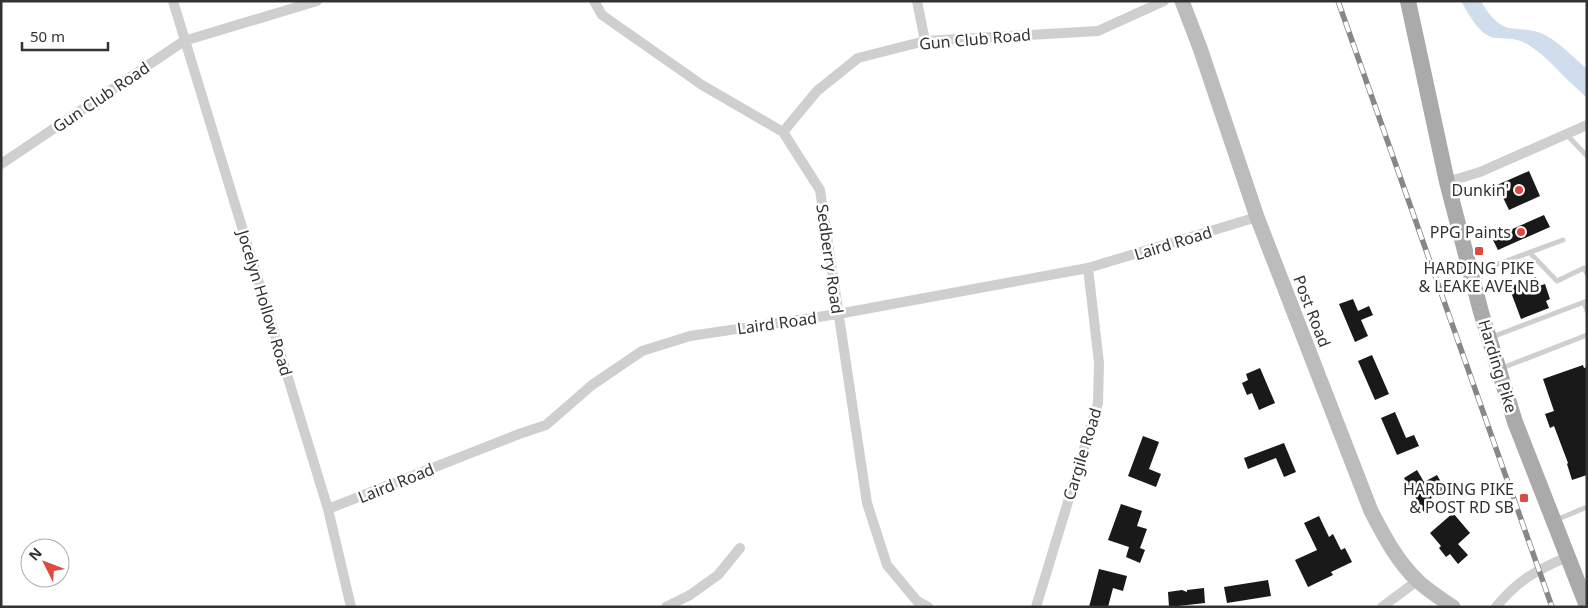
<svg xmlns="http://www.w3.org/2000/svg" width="1588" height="608" font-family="'Noto Sans',sans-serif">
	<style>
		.water { fill: #d0ddec }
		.building { fill: #191919 }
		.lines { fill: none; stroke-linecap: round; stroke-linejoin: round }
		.lane { stroke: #cfcfcf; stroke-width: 5 }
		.street { stroke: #cfcfcf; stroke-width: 10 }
		.secondary { stroke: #bcbcbc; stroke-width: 15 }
		.primary { stroke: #aaa; stroke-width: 16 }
		.rail-casing { stroke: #878787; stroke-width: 5.5 }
		.rail { stroke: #fff; stroke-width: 4; stroke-dasharray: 11; stroke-linecap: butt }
		.poi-dot { fill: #df4a3f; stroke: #fff; stroke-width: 2 }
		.labels { text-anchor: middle; stroke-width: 5; stroke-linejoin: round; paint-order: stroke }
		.street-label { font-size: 16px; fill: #323232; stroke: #fff }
		.poi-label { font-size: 16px; fill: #323232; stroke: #fff; text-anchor: end }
	</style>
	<rect width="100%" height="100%" fill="#fff"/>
	<path class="water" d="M1461,1H1481C1487,12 1496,25 1509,28C1522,30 1535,29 1547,36C1562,45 1574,58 1587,69V98C1581,92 1575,87 1570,82C1557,70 1545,55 1530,46C1518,38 1511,39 1497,38C1480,38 1469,14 1461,1Z"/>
	<path class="building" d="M1529,171L1540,196L1509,210L1497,185Z
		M1544,215L1550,227L1498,250L1492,238Z
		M1536,277L1539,286L1545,284L1550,299L1546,301L1549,308L1521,319L1509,287Z
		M1353,299L1358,311L1369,306L1373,315L1361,320L1368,336L1355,342L1339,304Z
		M1372,355L1389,394L1375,400L1358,361Z
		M1583,365L1584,368L1587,367V475L1572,480L1567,464L1568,463L1554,426L1550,428L1545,414L1554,411L1543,379Z
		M1260,368L1275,403L1259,410L1252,393L1247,395L1242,383L1248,380L1246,374Z
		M1395,412L1406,438L1414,435L1419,446L1397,455L1381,418Z
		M1143,436L1159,442L1149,469L1161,474L1156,487L1128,476Z
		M1284,443L1296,472L1284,477L1276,458L1248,469L1244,458Z
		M1417,470L1424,482L1437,475L1445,489L1431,498L1435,506L1424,512L1404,478Z
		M1121,504L1142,511L1137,526L1147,529L1140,548L1145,550L1140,563L1126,557L1129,547L1108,540Z
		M1453,513L1470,533L1458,544L1468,555L1458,564L1450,554L1446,557L1439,548L1441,546L1430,533Z
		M1319,516L1329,537L1333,534L1341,550L1345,548L1352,562L1331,572L1333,575L1308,587L1295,560L1317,550L1304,523Z
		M1099,569L1127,576L1123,591L1113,588L1108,607H1089Z
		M1268,580L1271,596L1227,603L1224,587Z
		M1204,588L1205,603L1169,607L1168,592L1182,590L1187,592V590Z"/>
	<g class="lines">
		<path class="lane" d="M1566,134L1587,156
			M1530,253L1557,281L1584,268L1587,274
			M1474,273L1563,240
			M1584,302L1587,311
			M1492,337L1587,301
			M1502,368L1587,335
			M1556,520L1587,507"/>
		<path class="street" d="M173,1L328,509L351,607
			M594,1L602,15L702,85L783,132L820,190L867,503L887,565L917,601L928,607
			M917,1L925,41
			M783,132L817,91L858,58L925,41L1098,31L1164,1
			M1,164L184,41L317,1
			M1447,182L1480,172L1587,125
			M328,509L519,434L546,425L592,385L642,351L690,336L838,314L1088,268L1257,217
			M666,607L690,595L718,575L740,548
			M1036,607L1098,403L1099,363L1088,268
			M1382,607L1417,581
			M1496,607C1518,580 1535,571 1567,557"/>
		<path class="secondary" d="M1182,1L1200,48L1257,217L1371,511C1384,536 1398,563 1419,582C1429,591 1441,599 1453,607"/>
		<path class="primary" d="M1408,1L1447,182L1481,312L1515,422L1587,606"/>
		<g class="rail-casing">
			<path id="rail" d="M1338,1L1552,607"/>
		</g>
		<use href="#rail" class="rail"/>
	</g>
	<g class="poi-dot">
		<circle cx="1519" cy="190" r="5"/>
		<circle cx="1521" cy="232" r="5"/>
		<rect x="1474" y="246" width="10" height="10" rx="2.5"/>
		<rect x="1519" y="493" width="10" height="10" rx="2.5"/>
	</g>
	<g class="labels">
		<g class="street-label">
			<text transform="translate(975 39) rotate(-5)" y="6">Gun Club Road</text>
			<text transform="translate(101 97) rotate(-34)" y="6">Gun Club Road</text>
			<text transform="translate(1173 243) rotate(-17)" y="6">Laird Road</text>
			<text transform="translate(830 259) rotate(82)" y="6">Sedberry Road</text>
			<text transform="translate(265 303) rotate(73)" y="6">Jocelyn Hollow Road</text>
			<text transform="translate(1312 311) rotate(69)" y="6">Post Road</text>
			<text transform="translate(777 323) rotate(-8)" y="6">Laird Road</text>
			<text transform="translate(1498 366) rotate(73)" y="6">Harding Pike</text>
			<text transform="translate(1082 454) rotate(-73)" y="6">Cargile Road</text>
			<text transform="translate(396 483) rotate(-22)" y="6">Laird Road</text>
		</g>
		<g class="poi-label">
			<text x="1509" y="196">Dunkin'</text>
			<text x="1511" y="238">PPG Paints</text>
			<text x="1479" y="274" text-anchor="middle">HARDING PIKE<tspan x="1479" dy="18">&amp; LEAKE AVE NB</tspan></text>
			<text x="1514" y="495">HARDING PIKE<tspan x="1514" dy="18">&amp; POST RD SB</tspan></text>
		</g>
	</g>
	<rect width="1588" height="608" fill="none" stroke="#323232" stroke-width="5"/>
	<g transform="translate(45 563) rotate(312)"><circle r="24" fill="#ffffff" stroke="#adadad"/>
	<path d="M0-4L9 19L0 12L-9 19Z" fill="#df4a3f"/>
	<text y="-8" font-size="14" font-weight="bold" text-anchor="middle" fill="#323232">N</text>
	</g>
	<path d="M22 42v8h86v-8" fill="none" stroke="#323232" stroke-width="2.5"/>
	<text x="30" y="42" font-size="15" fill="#323232" stroke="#ffffff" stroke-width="4" paint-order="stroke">50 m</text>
</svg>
